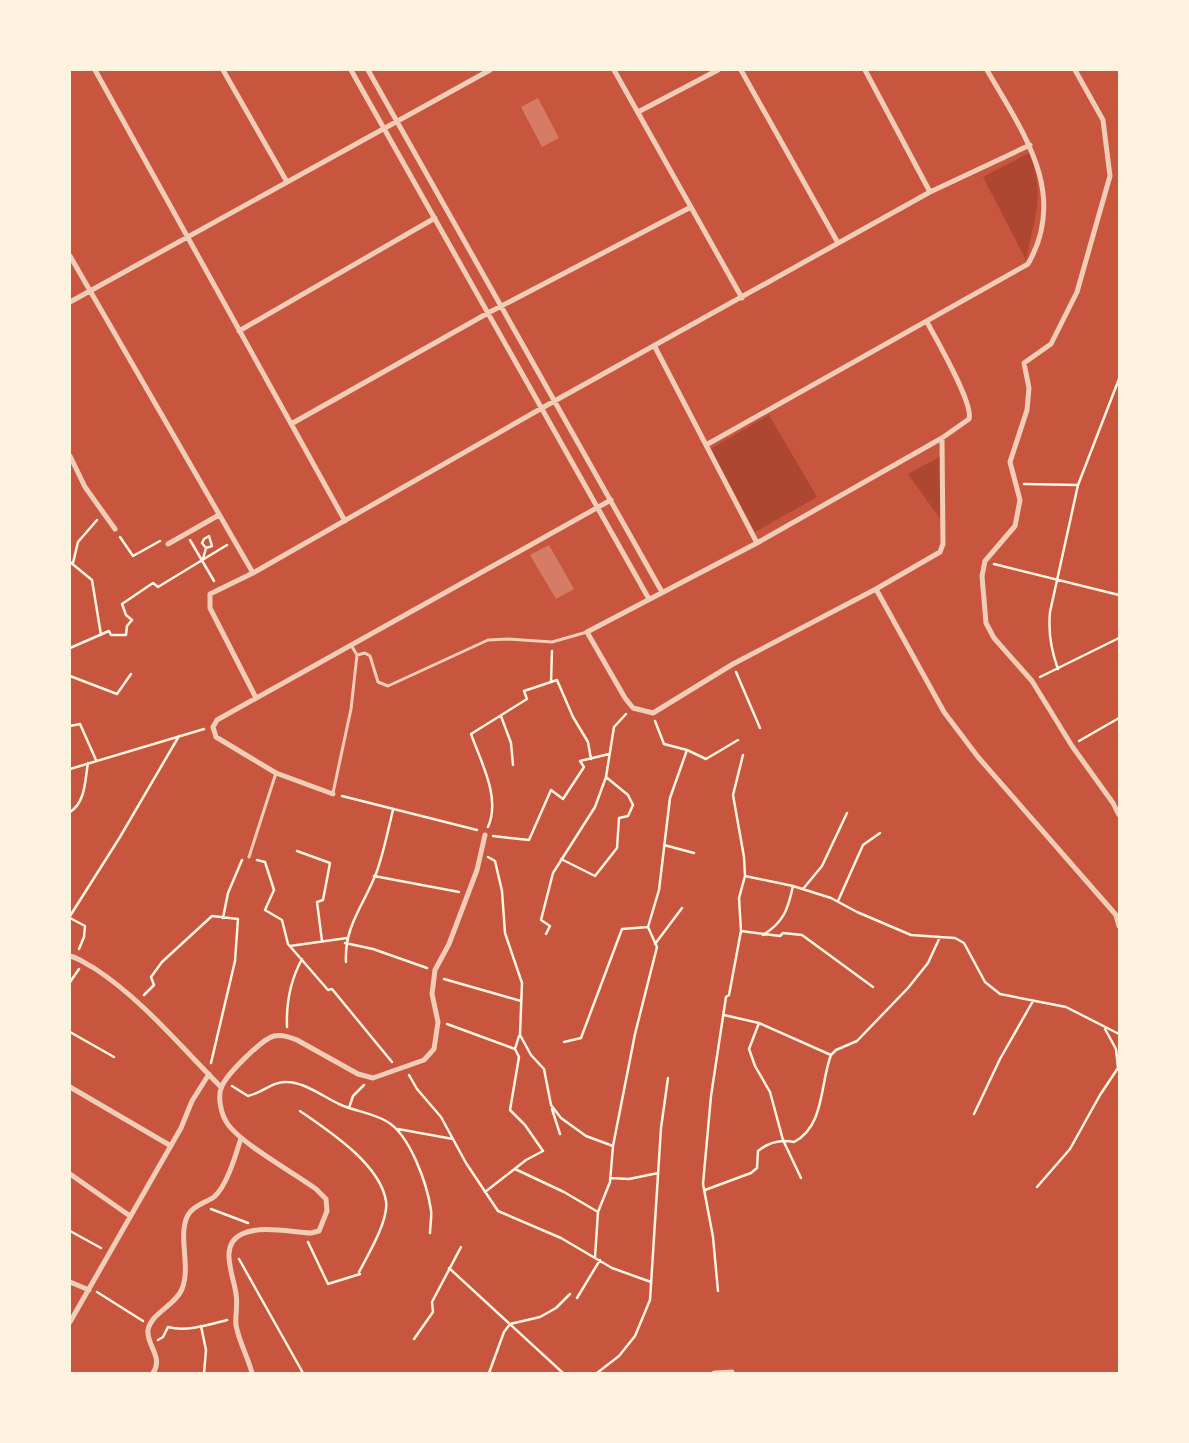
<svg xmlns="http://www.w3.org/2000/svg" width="1189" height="1443" font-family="'DejaVu Sans',sans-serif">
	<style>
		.green { fill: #ae4732 }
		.building { fill: #d67c66 }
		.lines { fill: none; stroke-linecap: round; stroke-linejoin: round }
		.path { stroke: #fff3e0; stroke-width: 2.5 }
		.service { stroke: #f1ccb7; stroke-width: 3 }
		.minor { stroke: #f1ccb7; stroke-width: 5 }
	</style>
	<rect width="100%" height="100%" fill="#c8553d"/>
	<path class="green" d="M1029,153C1046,193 1034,220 1026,260L983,177Z
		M769,415L817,497L755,532L710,449Z
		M941,456V520L908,474Z"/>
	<path class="building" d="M538,98L559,138L542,147L521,107Z
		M549,545L574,589L556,599L530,555Z"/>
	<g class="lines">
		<path class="path" d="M1024,484L1078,485
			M120,537L133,556L160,541
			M190,540L214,581
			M203,559L206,548L202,543L204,539L209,536L212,546L206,548
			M70,562L92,580L101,635
			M73,563L78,542L97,520
			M994,564L1119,595
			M70,648L109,631L111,635H126L127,626L132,620L126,615L122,604L153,583L158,587L227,545
			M1058,669C1051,650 1048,632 1050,612L1078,485L1119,379
			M736,672L760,728
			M70,676L117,694L131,674
			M1040,677L1119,638
			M551,682L552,651
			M501,716L511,743L513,765
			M655,721L664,744L687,750
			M70,726L80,724L96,760
			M1079,741L1119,718
			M70,769L204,729
			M342,796L477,830
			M70,812C86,802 85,779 88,763
			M488,827C501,798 481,762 471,734L527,699L524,691L557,680L573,717L588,742L591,759
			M493,836L529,840L551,790L563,799L584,767L580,761L609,754
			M664,845L694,853
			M297,851L330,863L323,900L317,902L322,941
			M488,857L495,861L502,891L505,933L522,983L520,1035L531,1055L544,1069L551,1105L561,1118L586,1136L613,1146
			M561,859L595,876L617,848L619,818L628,816L633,805L628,795L606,777
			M257,860L265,862L274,890L265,910L282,920L288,944L328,990L332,989L392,1062
			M374,876L459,892
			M745,876L793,886L831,898L857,912L911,935L955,938L964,943L985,982L1000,994L1066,1007L1119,1034
			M803,889L822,866L847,813
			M838,901L863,845L880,833
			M70,916L120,837L179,736
			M70,918L85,926L84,937L79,949
			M223,918L228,893L242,860
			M741,931L780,936L783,933L802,935L873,987
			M546,934L550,926L541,920L553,873L595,807L606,777L614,727L626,714
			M763,935C784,922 788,909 793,886
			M345,943L373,949L427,968
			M655,944L682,908
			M290,946L347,938
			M346,962C344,925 365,904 377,871C384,851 388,830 393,810
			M444,979L521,1001
			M70,982L79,969
			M144,995L154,985L151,977L162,962L212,916L238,919L235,961L211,1063
			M724,1015L759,1023L831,1055
			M759,1023L749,1049L755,1066L770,1092L783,1140L801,1178
			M447,1024L515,1049L519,1057L510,1110L525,1125L543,1151L526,1160L485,1192
			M287,1027C286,1002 290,981 302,959
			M70,1032L114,1057
			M564,1042L581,1038L622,929L648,927
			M515,1049L519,1036
			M409,1075L417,1089L441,1117L466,1163L498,1211L561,1238L612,1268L651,1282
			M232,1086L248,1096C262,1093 273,1081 287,1082C304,1082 324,1097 339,1104C354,1111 372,1113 386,1121C410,1134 427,1184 431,1210C432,1217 430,1226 430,1233
			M349,1108L353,1096L364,1085
			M552,1109L560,1134
			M300,1111C329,1131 380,1164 386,1201C389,1220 368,1255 359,1272
			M974,1114L1000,1059L1033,1001
			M398,1129L453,1139
			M515,1169L564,1192L598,1212
			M610,1178L629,1179L658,1173
			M1037,1187L1070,1149L1100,1095L1118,1068L1116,1049L1105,1029
			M705,1190L751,1173L757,1168L758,1151C769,1142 780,1139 794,1142C825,1126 820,1083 831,1055L836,1050L857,1041L908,988L928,963L940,937
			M211,1209L248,1223
			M70,1231L101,1248
			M308,1242L328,1284L360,1274
			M595,1257L598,1212L610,1182L613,1146L635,1034L657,947L648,927L659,890L670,798L687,750L706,759L738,740
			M239,1259L303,1373
			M449,1268L563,1373
			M718,1291L713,1237L703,1184L711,1096L726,997L729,995L741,931L739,898L745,876L744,857L733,795L743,755
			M97,1292L143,1321
			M577,1298L600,1260
			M201,1326L206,1350L204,1373
			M414,1339L433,1312L432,1302L461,1247
			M158,1340L163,1337L168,1327C186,1332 208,1325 227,1320
			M489,1373L504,1332L510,1324L540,1317L556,1308L570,1294
			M597,1373L619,1356L635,1336L650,1300L661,1128L668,1078"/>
		<path class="service" d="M357,655L365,653L370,656L378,682L388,686L488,640L508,639L552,642L587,632
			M333,793L351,709L357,655L351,645
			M249,857L276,773"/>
		<path class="minor" d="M95,70L345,521
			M223,70L287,182
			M351,70L649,599
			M368,70L662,592
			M614,70L742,298
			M741,70L838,243
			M865,70L930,192
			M1075,70L1103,120L1110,176L1077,292L1051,344L1024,363L1029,388L1027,410L1010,462L1020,500L1015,526L985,561L982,576L986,623L994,638L1032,681L1072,746L1113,803L1119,815
			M638,112L718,70
			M70,256L253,573
			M70,302L490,70
			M927,322C936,339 974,404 969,419L942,438L757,543L587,632L625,698L633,708L653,713L733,664L876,589L940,552L943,544L942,438
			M239,331L435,218
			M655,347L757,543
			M291,424L488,313L691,207
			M706,445L1028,264C1069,193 1022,131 987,70
			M70,456L85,487L115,529
			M168,544L219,515
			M876,589L944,712L978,757L1116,915L1119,926
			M256,698L210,608V594L253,573L542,408L930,192L1030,145
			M333,794L276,773L216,737L213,727L217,720L611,500
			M70,956C79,958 86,964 94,968C143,1000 180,1046 221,1087
			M70,1087L171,1146
			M70,1174L130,1216
			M70,1282L89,1290
			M70,1322L181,1128L192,1101L209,1074
			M153,1373C164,1357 146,1345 148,1330C151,1313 176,1305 182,1289C191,1267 178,1237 187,1217C192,1206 205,1203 214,1197C227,1186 236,1154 241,1138
			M252,1373C248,1357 239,1342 236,1325C235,1315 238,1305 236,1294C234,1276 218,1245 242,1234C261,1225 290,1232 311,1233L319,1231L327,1211L326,1199L316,1189C294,1173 240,1143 227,1123C221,1114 217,1096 222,1086C227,1074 262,1039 274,1036C282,1034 290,1037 297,1040L358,1074L373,1078L424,1060L434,1049L438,1022L432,994L435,970L449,944L477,870L485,835
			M714,1373L732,1372"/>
	</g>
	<rect width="1189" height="1443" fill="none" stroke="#fff3e0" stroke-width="142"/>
</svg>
